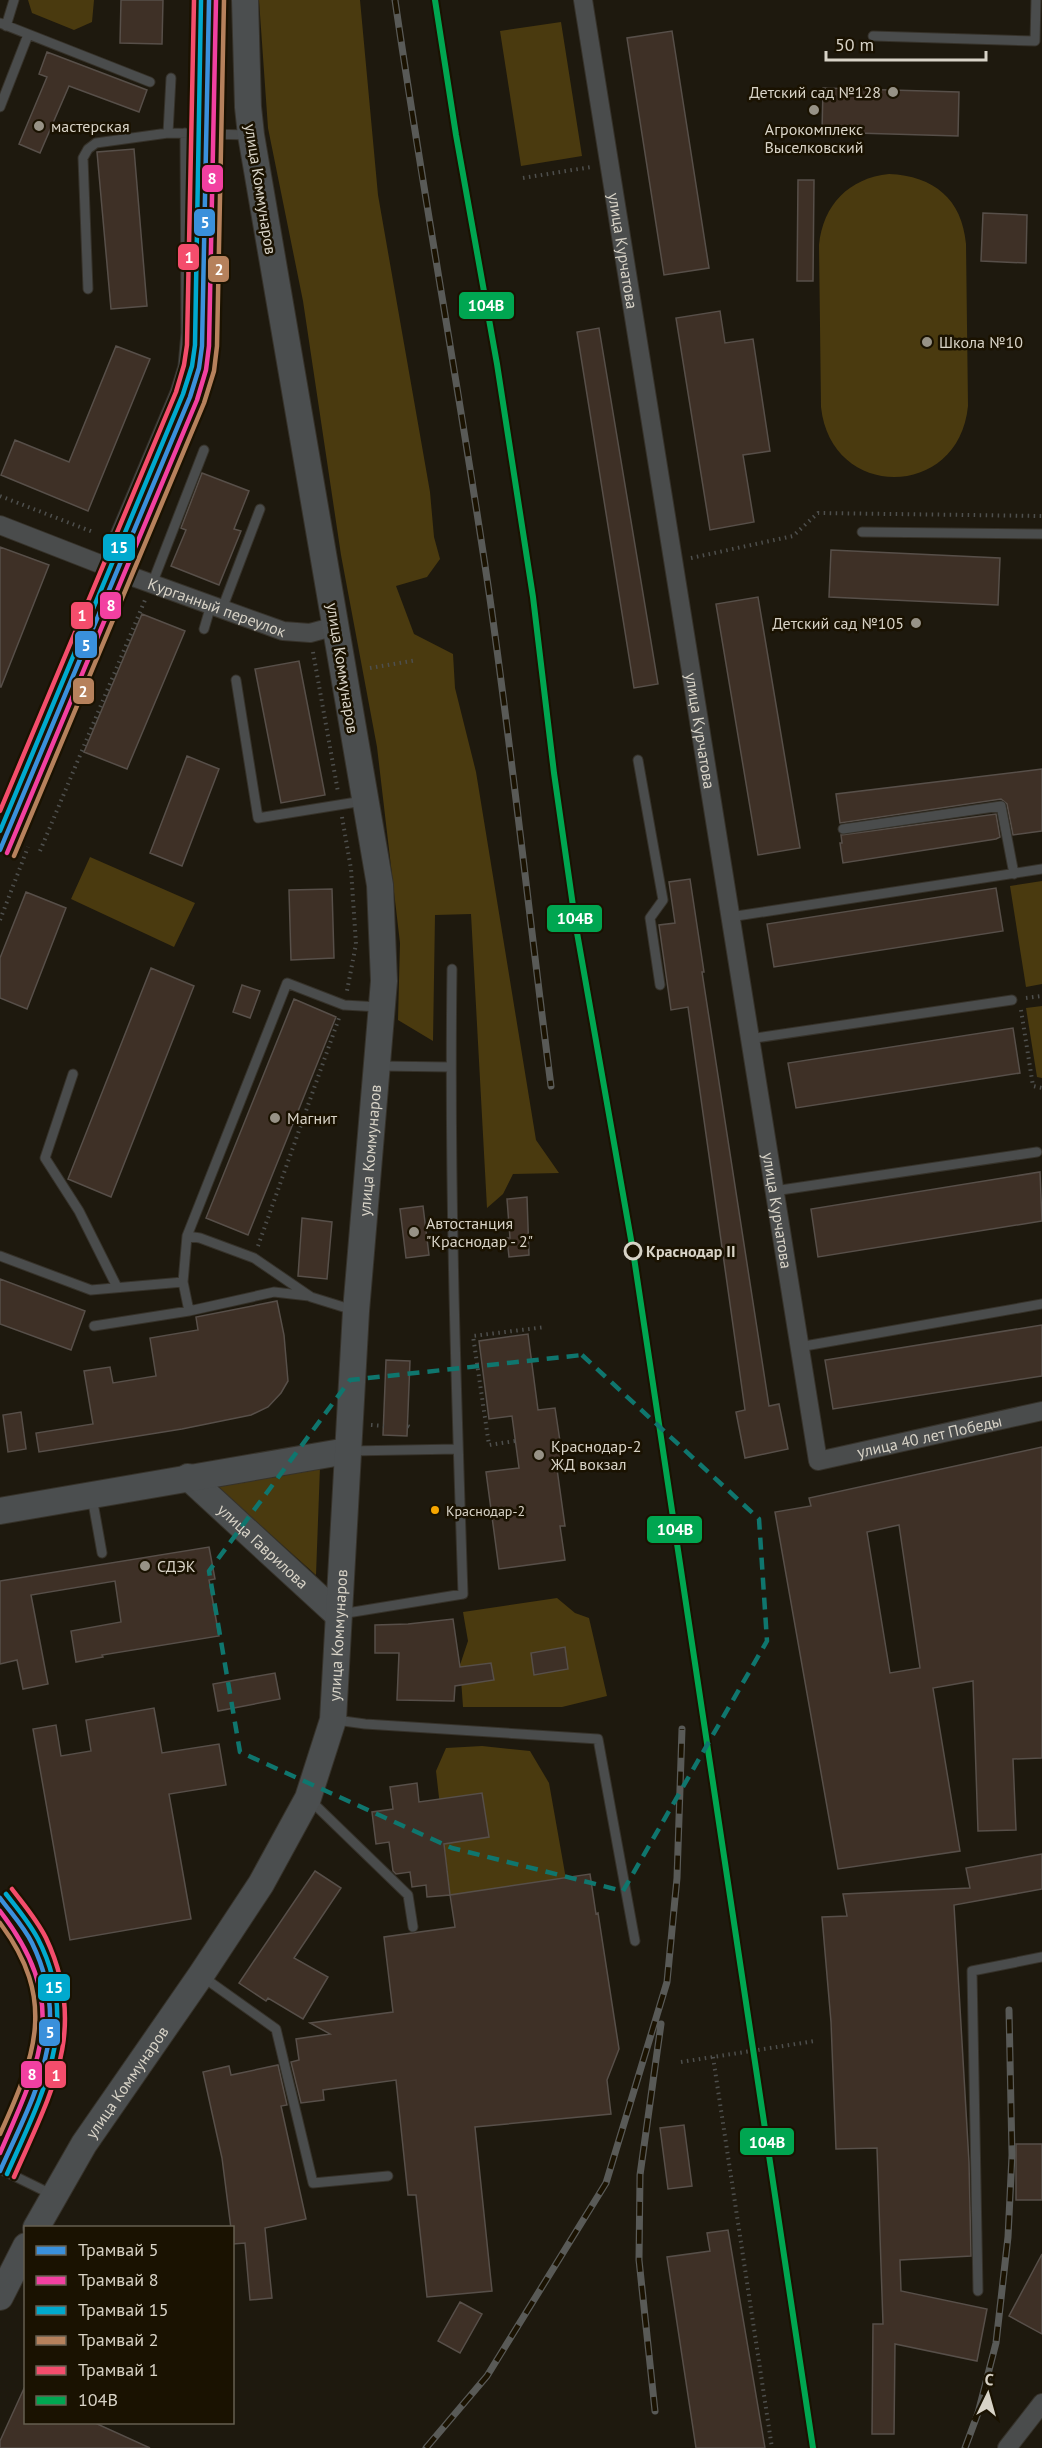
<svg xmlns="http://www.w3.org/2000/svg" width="1042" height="2448" font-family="'PT Sans',sans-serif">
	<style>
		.green { fill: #4a3a0f }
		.building { fill: #3e3026; stroke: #574f49; stroke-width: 1.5; fill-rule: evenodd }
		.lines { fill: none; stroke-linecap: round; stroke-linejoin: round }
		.lane-casing { stroke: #36322a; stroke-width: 11 }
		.street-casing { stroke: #36322a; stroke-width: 20 }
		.secondary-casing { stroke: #36322a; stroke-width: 28 }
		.path { stroke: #4e4f4d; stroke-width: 4; stroke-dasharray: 1.5 4.5; stroke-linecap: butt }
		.lane { stroke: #4a4c4c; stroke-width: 9 }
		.street { stroke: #4a4c4c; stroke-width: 18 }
		.secondary { stroke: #4b4e4f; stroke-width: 26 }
		.rail-casing { stroke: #595a57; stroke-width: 7 }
		.rail { stroke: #1a1201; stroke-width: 4.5; stroke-dasharray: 14; stroke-linecap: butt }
		.rail-1-casing { stroke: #1a1201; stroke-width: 10 }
		.rail-1 { stroke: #00a651; stroke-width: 6 }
		.tram-1-casing { stroke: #1a1201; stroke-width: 9 }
		.tram-2-casing { stroke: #1a1201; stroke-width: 9 }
		.tram-3-casing { stroke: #1a1201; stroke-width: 9 }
		.tram-4-casing { stroke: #1a1201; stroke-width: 9 }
		.tram-5-casing { stroke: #1a1201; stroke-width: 9 }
		.tram-1 { stroke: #3a90db; stroke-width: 4.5 }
		.tram-2 { stroke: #f240a1; stroke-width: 4.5 }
		.tram-3 { stroke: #00a9ce; stroke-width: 4.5 }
		.tram-4 { stroke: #b6815c; stroke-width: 4.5 }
		.tram-5 { stroke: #f44d6c; stroke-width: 4.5 }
		.marked { fill: none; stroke: #0f766e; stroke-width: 4.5; stroke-dasharray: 12 8; stroke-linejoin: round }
		.poi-dot { fill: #979286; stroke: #1a1201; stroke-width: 2 }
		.stop-dot { fill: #1a1201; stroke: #d8d3c7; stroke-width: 3 }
		.bus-dot { fill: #f7a600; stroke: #1a1201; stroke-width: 2 }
		.labels { text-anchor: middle; stroke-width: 5; stroke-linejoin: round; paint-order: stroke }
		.bus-label { font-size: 14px; fill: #d8d3c7; stroke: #1a1201; text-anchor: start }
		.poi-label { font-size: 16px; fill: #d8d3c7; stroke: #1a1201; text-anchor: start }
		.street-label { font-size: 16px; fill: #d8d3c7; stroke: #1a1201 }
		.stop-label { font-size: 16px; font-weight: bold; fill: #d8d3c7; stroke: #1a1201; text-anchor: start }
		.line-badge { stroke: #1a1201; stroke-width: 2 }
		.badge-label { font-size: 16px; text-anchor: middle; font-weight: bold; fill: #fff }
	</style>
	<rect width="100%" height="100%" fill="#1e190e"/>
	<path class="green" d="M28,0H94L92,22L74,30L32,13Z
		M259,0H360L378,195L430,492L434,537L440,559L427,577L396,586L414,634L453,654L455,688L476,772L536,1140L559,1173L513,1174L503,1194L487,1208L471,914L435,915L433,1041L398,1020L400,943L377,747L341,555L303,301L268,128Z
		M561,22L582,156L521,166L500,31Z
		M889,174C934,176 962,199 966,244L968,406C959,500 831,501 821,407L819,245C823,205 849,178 889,174Z
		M90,857L195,903L174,947L71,899Z
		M1042,881V984L1026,987L1010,886Z
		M1042,1006V1078L1037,1077L1026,1008Z
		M320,1467L316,1575L213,1483Z
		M557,1598L575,1613L589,1618L607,1696L562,1707H463L460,1665L468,1641L463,1612Z
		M482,1746L530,1751L549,1783L566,1879L450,1895L436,1771L446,1748Z"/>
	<path class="building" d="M121,0H163L162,44L120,43Z
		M672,31L709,268L664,275L627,38Z
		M47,52L147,90L139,112L69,86L40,153L19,144L47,77L39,74Z
		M823,88L959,92L958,136L822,132Z
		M134,149L147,306L111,309L97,152Z
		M798,180H814L813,281H797Z
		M983,213L1027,215L1026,263L981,261Z
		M720,311L725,343L753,339L770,451L743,455L754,522L710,530L676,318Z
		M599,328L658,684L634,688L577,332Z
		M116,346L150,359L88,511L1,475L15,440L69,462Z
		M202,473L249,491L234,529L241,531L219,585L171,566L186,530L181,528Z
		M0,547L49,565L1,687H0Z
		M831,550L1000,558L998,605L829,597Z
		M758,597L800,848L758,855L716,604Z
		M142,614L185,631L127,769L84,752Z
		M299,661L325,795L281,803L255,669Z
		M187,756L219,769L182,866L150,853Z
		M1042,769V831L1013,835L1007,804L1001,799L840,823L836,794Z
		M996,814L1000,837L996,839L843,863L840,843H842L841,835Z
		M690,879L704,972H702L769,1406L779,1404L788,1449L745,1458L736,1412L745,1410L688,1007L671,1010L659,925L675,923L669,882Z
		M996,888L1003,931L774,967L767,924Z
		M332,889L334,958L291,960L289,890Z
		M26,892L66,908L27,1009L0,998V958Z
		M151,968L194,986L111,1197L68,1179Z
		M242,985L260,991L250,1018L233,1012Z
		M294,999L336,1017L248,1235L206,1218Z
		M1013,1028L1020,1073L796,1108L788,1063Z
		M1040,1172L1042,1221L818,1257L811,1209Z
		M527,1197L529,1255L509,1257L507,1238H510L507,1199Z
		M423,1206L429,1255L406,1258L400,1209Z
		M302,1218L332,1222L327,1279L298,1276Z
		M0,1279L85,1311L71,1350L0,1324Z
		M277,1301L284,1335L288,1381L281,1393L268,1407L251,1415L182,1429L39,1452L36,1433L93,1424L84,1371L110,1367L113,1383L156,1376L150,1338L198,1330L196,1317Z
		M1042,1325V1376L833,1409L825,1360Z
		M528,1334L538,1410L555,1408L564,1468L557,1469L565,1526H560L565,1560L499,1569L486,1472L519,1468L512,1416L489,1419L479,1341Z
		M386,1360L410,1361L407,1436L383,1435Z
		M21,1412L26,1449L8,1452L3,1415Z
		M1042,1447V1758L1013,1759L1016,1830L978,1831L973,1681L933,1688L960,1851L838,1869L775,1512L811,1506L809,1498ZM899,1525L920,1668L890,1673L867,1532Z
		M209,1547L215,1579L209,1580L219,1636L102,1655L103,1657L76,1662L71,1631L121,1622L115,1581L31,1595L48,1684L23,1689L17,1660L0,1664V1581Z
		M453,1619L460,1667L491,1663L494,1680L455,1686L454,1701L397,1700L399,1653H375V1625L408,1624Z
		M565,1647L568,1669L534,1675L531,1653Z
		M275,1673L280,1699L218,1711L213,1684Z
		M154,1708L162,1753L219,1744L226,1785L169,1794L191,1919L70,1940L33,1729L56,1725L61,1756L91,1751L86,1720Z
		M417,1783L419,1802L482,1793L489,1837L444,1844L450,1895L427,1897L426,1885L412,1887L410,1872L396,1874L393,1871L389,1842L376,1844L372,1812L393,1809L390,1787Z
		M1042,1854V1889L954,1905L969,2162L971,2256L900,2260L901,2291L987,2309L977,2361L895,2344L894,2434H872L873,2324H883L877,2148L836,2149L831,2022L822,1917L847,1916L843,1894L970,1888L966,1868Z
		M315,1871L341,1888L294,1958L328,1977L303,2019L268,1998L266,2001L239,1983Z
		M590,1874L596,1914L598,1913L619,2049L607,2080L611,2114L475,2127L492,2291L427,2297L416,2195H408L396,2080L323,2090L324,2100L301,2103L291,2062L299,2060L296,2039L330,2034L310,2023L393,2012L384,1937L455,1927L450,1895Z
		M278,2065L287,2105L281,2106L306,2219L265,2228L272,2298L250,2300L245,2243L233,2244L222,2158L203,2072L229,2066L231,2075Z
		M684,2125L692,2186L668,2189L660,2128Z
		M1016,2144H1042V2200H1016Z
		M728,2230L765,2448H696L667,2257L710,2251L707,2233Z
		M1042,2254V2334L1009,2316Z
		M460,2302L482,2314L460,2353L438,2341Z
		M26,2384V2422H93L150,2448H0V2441Z"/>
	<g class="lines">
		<g class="lane-casing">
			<path id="lane" d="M0,23L150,82
				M6,26L14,0
				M873,36L1035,41L1036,0
				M171,78L168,133L249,135
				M0,107L28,35
				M88,289L83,158L88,149L96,143L168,133
				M862,532L1042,534
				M102,565L175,392L183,366L186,333L185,133
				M152,584L204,450
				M222,609L260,509
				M204,629L211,605
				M236,680L258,818L363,801
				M638,760L663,900L650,918L660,985
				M843,829L1001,806L1014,874
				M12,840L122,573
				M730,917L1042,869
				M749,1039L1012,1000
				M378,1066L451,1067
				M73,1074L45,1158L79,1211L117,1287
				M774,1191L1037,1152
				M187,1236L183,1282L189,1311
				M0,1256L91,1290L183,1282
				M353,1310L311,1297L254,1258L200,1238L187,1236L287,983L344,1005L379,1007
				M94,1326L189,1311L274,1292L309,1296
				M799,1347L1042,1304
				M350,1451L458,1449
				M92,1497L102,1553
				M341,1614L463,1594C456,1386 449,1178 452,969
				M336,1720L365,1724L598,1739L635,1941
				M310,1800L408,1895L413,1927
				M203,1977L276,2029L313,2183L388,2176
				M0,2169L53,2195
				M978,2291L972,1971L1042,1957"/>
		</g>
		<g class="street-casing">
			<g id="street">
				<path id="s1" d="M583,0L818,1461L1042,1411"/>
				<path id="s2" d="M0,525L136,578L283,631L310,633L336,626"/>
				<path d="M1007,2448L1042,2403"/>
			</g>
		</g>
		<g class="secondary-casing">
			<g id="secondary">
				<path id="s3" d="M188,1477L338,1615"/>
				<path d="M0,1511L347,1451"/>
				<path id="s4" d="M36,2228L84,2144L201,1975L261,1884L308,1798L333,1720L356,1311L384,981L380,885L251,135L248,107L245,0"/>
				<path d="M0,2297L26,2246"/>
			</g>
		</g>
		<path class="path" d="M523,178L591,167
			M0,496L93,532
			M691,558L793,536L818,513L1042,516
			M313,652L338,792
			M370,668L417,660
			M342,817L351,869L356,944L347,991
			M40,851L145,600
			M0,920L28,847
			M1026,998L1042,996
			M1021,1010L1033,1086L1042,1088
			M258,1246L339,1018
			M371,1425L384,1426
			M408,1426L410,1427
			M515,1441L489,1445L473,1336L545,1327
			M713,2057L772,2448
			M681,2062L815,2041"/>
		<use href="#lane" class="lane"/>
		<use href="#street" class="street"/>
		<use href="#secondary" class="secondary"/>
		<g class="rail-casing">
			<path id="rail" d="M395,0C424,200 461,399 490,599C513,761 530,924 551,1086
				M655,2411L639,2260L640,2175L661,2024
				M426,2448L487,2376L606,2183L667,1982L677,1878L682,1729
				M965,2448L978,2413L996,2343L1008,2237L1012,2155L1009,2010"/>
		</g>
		<use href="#rail" class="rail"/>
		<g class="rail-1-casing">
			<path id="rail-1" d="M435,0L456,135L497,364L533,597L554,773L576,927L633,1251L813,2448"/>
		</g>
		<use href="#rail-1" class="rail-1"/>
		<g class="tram-1-casing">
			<path id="tram-1" d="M0,850L190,397L199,368L202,346L209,0
				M0,1898C11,1913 24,1927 32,1943C74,2029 35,2093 0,2171"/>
		</g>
		<g class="tram-2-casing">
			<path id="tram-2" d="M7,853L197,400L206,370L209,346L216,0
				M0,1911C70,2002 42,2058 0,2153"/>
		</g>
		<g class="tram-3-casing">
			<path id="tram-3" d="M0,831L183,394L192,366L195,345L201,0
				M6,1894C17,1908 29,1922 38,1939C82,2024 42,2095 7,2174"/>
		</g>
		<g class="tram-4-casing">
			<path id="tram-4" d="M14,856L204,403L214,371L217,346L224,0
				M0,1923C57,1999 36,2055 0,2134"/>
		</g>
		<g class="tram-5-casing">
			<path id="tram-5" d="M0,811L176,392L184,365L187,345L194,0
				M12,1889C24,1905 37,1920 46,1938C89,2029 51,2093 14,2177"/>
		</g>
		<use href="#tram-1" class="tram-1"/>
		<use href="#tram-2" class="tram-2"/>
		<use href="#tram-3" class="tram-3"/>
		<use href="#tram-4" class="tram-4"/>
		<use href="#tram-5" class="tram-5"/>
	</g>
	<path class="marked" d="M582,1355L759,1519L767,1641L623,1891L452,1848L240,1752L209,1571L350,1380Z"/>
	<g class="poi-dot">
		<circle cx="893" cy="92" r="6"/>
		<circle cx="814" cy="110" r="6"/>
		<circle cx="39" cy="126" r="6"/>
		<circle cx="927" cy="342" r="6"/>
		<circle cx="916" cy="623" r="6"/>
		<circle cx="275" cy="1118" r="6"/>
		<circle cx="414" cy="1232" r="6"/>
		<circle cx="539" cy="1455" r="6"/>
		<circle cx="145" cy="1566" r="6"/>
	</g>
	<circle class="stop-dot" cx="633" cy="1251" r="8"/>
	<circle class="bus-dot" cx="435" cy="1510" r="5"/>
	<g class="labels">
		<g class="bus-label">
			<text x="446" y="1516">Краснодар-2</text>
		</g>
		<g class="poi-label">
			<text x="881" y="98" text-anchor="end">Детский сад №128</text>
			<text x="51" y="132">мастерская</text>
			<text x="814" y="135" text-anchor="middle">Агрокомплекс<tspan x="814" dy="18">Выселковский</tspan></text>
			<text x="939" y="348">Школа №10</text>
			<text x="904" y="629" text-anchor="end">Детский сад №105</text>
			<text x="287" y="1124">Магнит</text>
			<text x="426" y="1229">Автостанция<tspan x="426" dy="18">"Краснодар - 2"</tspan></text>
			<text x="551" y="1452">Краснодар-2<tspan x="551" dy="18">ЖД вокзал</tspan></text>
			<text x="157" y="1572">СДЭК</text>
		</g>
		<g class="street-label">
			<text transform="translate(261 189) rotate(81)" y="6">улица Коммунаров</text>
			<text dy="6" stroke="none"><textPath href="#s1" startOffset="254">улица Курчатова</textPath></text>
			<text dy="6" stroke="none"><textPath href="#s2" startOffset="232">Курганный переулок</textPath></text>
			<text transform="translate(343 668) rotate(81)" y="6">улица Коммунаров</text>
			<text dy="6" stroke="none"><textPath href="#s1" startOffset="740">улица Курчатова</textPath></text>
			<text dy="6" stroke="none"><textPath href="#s4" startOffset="1162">улица Коммунаров</textPath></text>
			<text dy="6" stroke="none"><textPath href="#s1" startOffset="1226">улица Курчатова</textPath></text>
			<text dy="6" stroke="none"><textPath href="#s1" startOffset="1594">улица 40 лет Победы</textPath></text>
			<text dy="6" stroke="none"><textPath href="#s3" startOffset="102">улица Гаврилова</textPath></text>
			<text dy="6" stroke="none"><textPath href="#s4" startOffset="676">улица Коммунаров</textPath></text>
			<text dy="6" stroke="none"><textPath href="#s4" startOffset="172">улица Коммунаров</textPath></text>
		</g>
		<g class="stop-label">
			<text x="646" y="1257">Краснодар II</text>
		</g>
	</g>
	<g class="line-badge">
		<rect x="201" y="164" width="23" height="29" rx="6" fill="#f240a1"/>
		<rect x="193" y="208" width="23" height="29" rx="6" fill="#3a90db"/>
		<rect x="177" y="243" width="23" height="28" rx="6" fill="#f44d6c"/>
		<rect x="207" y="255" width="23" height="28" rx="6" fill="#b6815c"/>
		<rect x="458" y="291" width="57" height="29" rx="6" fill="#00a651"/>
		<rect x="102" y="533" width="34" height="29" rx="6" fill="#00a9ce"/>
		<rect x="99" y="591" width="23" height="29" rx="6" fill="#f240a1"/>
		<rect x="70" y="601" width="24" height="29" rx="6" fill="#f44d6c"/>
		<rect x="74" y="630" width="24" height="29" rx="6" fill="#3a90db"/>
		<rect x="72" y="677" width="23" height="28" rx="6" fill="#b6815c"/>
		<rect x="546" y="904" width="57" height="29" rx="6" fill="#00a651"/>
		<rect x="646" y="1515" width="57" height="29" rx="6" fill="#00a651"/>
		<rect x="37" y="1973" width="34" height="29" rx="6" fill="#00a9ce"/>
		<rect x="38" y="2018" width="23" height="29" rx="6" fill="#3a90db"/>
		<rect x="20" y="2060" width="23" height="29" rx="6" fill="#f240a1"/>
		<rect x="44" y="2060" width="23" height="29" rx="6" fill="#f44d6c"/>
		<rect x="739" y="2127" width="56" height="29" rx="6" fill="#00a651"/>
	</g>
	<g class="badge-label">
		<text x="212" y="184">8</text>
		<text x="205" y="228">5</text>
		<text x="189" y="263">1</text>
		<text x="219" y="275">2</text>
		<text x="486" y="311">104В</text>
		<text x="119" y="553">15</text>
		<text x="111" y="611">8</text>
		<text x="82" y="621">1</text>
		<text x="86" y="651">5</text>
		<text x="83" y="697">2</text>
		<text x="575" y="924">104В</text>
		<text x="675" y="1535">104В</text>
		<text x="54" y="1993">15</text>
		<text x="50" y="2038">5</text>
		<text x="32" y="2080">8</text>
		<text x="56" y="2081">1</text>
		<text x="767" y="2148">104В</text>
	</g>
	<rect x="24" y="2226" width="210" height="198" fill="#1a1201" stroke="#665f50" stroke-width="1.5"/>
	<rect x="36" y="2246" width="30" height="9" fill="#3a90db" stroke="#665f50" stroke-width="1.5"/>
	<text x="78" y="2256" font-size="18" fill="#d8d3c7">Трамвай 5</text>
	<rect x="36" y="2276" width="30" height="9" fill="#f240a1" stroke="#665f50" stroke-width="1.5"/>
	<text x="78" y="2286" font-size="18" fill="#d8d3c7">Трамвай 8</text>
	<rect x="36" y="2306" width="30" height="9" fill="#00a9ce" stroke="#665f50" stroke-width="1.5"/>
	<text x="78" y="2316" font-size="18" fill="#d8d3c7">Трамвай 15</text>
	<rect x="36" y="2336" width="30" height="9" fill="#b6815c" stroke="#665f50" stroke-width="1.5"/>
	<text x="78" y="2346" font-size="18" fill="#d8d3c7">Трамвай 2</text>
	<rect x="36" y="2366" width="30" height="9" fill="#f44d6c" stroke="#665f50" stroke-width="1.5"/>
	<text x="78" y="2376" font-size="18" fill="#d8d3c7">Трамвай 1</text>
	<rect x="36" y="2396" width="30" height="9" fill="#00a651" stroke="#665f50" stroke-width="1.5"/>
	<text x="78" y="2406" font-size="18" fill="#d8d3c7">104В</text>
	<g transform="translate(988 2394) rotate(5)" stroke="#1a1201" stroke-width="4.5" paint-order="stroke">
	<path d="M0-4.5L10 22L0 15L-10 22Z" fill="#d8d3c7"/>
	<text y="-9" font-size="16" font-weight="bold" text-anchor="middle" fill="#d8d3c7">С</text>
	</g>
	<path d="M826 51v9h160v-9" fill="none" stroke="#d8d3c7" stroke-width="3"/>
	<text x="835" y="51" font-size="18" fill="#d8d3c7" stroke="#1a1201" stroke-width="4.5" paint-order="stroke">50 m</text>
</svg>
